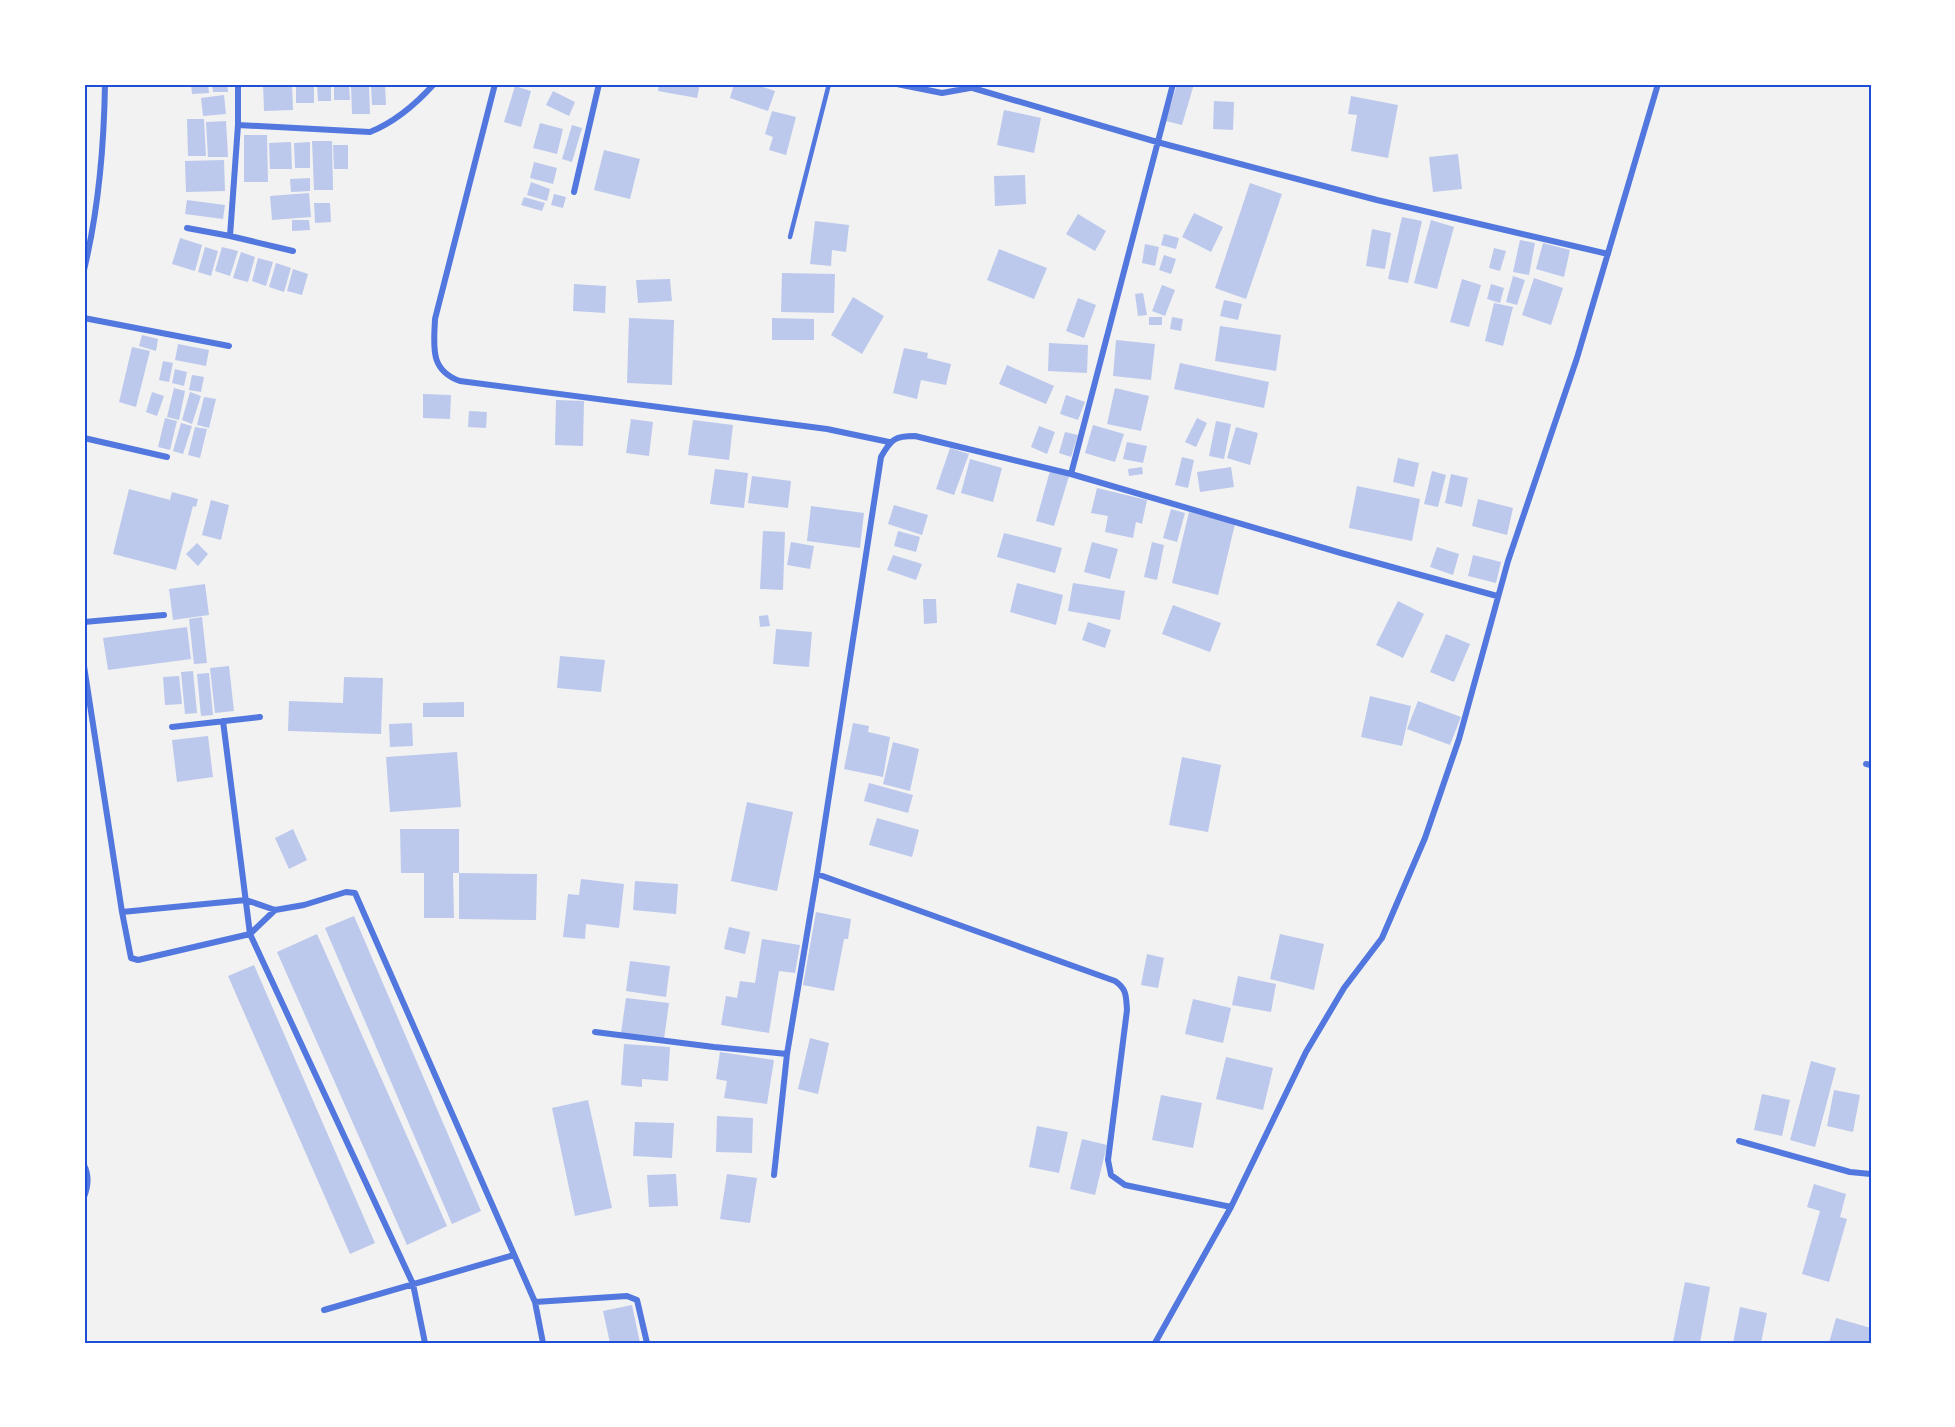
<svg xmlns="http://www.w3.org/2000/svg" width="1955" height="1427" font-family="'DejaVu Sans',sans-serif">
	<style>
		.building { fill: #bdc9ec }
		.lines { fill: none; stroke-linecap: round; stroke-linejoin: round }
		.service { stroke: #5277de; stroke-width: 4.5 }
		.minor { stroke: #5277de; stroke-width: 6 }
		.neatline { fill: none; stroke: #1d4ed8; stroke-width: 2 }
	</style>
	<rect width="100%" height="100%" fill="#f2f2f2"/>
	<path class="building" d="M191,84H208L209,93L192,94Z
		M212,84H227L228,92H213Z
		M263,84H292L293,110L264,111Z
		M296,84H314V103H296Z
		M317,84H331V101H318Z
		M334,84H349L350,100H334Z
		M369,84L370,114H352L351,85Z
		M371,84H385L386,105H372Z
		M659,84H700L697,98L658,91Z
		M734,84H754L775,91L768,111L730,98Z
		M1177,84H1194L1182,125L1166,121Z
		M515,86L531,91L521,127L504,122Z
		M553,91L575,102L569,116L546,105Z
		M224,95L226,114L203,116L201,98Z
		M1351,96L1398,105L1388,158L1351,151L1357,115L1348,114Z
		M1214,101L1234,102L1233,130L1213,129Z
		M1004,110L1041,118L1034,153L997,145Z
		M772,111L796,117L786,155L769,150L773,137L765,134Z
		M187,119H204L206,156H188Z
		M226,121L228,157H208L206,122Z
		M540,123L563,129L557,154L533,148Z
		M572,125L582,128L572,162L562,159Z
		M244,135H267L268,182H244Z
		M312,141H332L333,190H314Z
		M291,142L292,169H270L269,143Z
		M310,142V168H295L294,143Z
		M333,145H348V169H334Z
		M604,150L640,159L630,199L594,190Z
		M1458,154L1462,189L1433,192L1429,157Z
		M224,160L225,191L186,192L185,161Z
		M534,162L557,168L553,184L530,178Z
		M1025,175L1026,204L995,206L994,176Z
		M310,178V191L291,192L290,179Z
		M531,182L550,189L547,201L527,195Z
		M1250,183L1282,194L1246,299L1215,288Z
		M309,193L311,217L272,220L270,196Z
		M554,194L566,197L563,208L551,205Z
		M524,197L545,203L542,211L521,205Z
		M187,200L225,205L223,219L185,214Z
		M314,203H330L331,222L315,223Z
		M1194,213L1223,227L1211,252L1182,237Z
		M1078,214L1106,231L1095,251L1066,234Z
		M1402,217L1422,221L1408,283L1388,279Z
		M292,220H309L310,230L292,231Z
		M1431,220L1454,227L1437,289L1414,283Z
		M815,221L849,225L846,252L832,250L831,266L810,264Z
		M1372,229L1391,233L1385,269L1366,266Z
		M1164,234L1179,238L1176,249L1161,245Z
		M180,238L202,245L195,271L172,264Z
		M1520,240L1535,243L1529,275L1513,272Z
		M1543,243L1570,250L1564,277L1536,269Z
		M1145,244L1159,247L1155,266L1142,263Z
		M205,247L218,251L211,276L198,272Z
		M222,247L238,251L230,276L215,271Z
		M1494,248L1506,251L1500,271L1489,268Z
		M999,249L1047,268L1034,299L987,280Z
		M241,252L255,257L248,282L233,278Z
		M1164,255L1176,259L1171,274L1159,270Z
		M258,258L273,262L266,286L252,281Z
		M276,263L291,268L284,292L269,287Z
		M293,269L308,274L302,295L287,291Z
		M782,273L835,274L834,313L781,312Z
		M1513,276L1525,280L1517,305L1506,302Z
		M1534,278L1563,288L1551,325L1522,315Z
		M670,279L672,301L638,303L636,280Z
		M1462,279L1481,285L1469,327L1450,322Z
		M574,284L606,286L605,313L573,311Z
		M1491,284L1504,288L1500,303L1487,299Z
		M1162,285L1175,290L1165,316L1152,311Z
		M1143,293L1147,315L1138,316L1135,294Z
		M853,297L884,316L862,354L831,335Z
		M1078,298L1096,305L1084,338L1066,331Z
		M1224,300L1242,304L1238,320L1220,316Z
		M1494,303L1513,307L1503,346L1485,341Z
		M1149,317H1162V325H1149Z
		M1172,317L1183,319L1181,331L1170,329Z
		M629,318L674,320L672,385L627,383Z
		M772,318L814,319V340H772Z
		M1220,326L1281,335L1276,371L1215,361Z
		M142,335L158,339L156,351L139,346Z
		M1116,340L1155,344L1151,380L1113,376Z
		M1049,343L1088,345L1087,373L1048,371Z
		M178,344L209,350L206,366L175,360Z
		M132,347L150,351L136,407L119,402Z
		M904,348L928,353L927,358L951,364L946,385L921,380L917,399L893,393Z
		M163,361L173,363L169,382L159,380Z
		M1180,363L1269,382L1264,408L1174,389Z
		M1007,365L1054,386L1046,404L999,384Z
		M175,369L187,372L184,386L172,383Z
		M192,375L204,377L201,392L189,390Z
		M174,388L185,391L179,420L167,417Z
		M1115,388L1149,396L1141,431L1107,424Z
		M152,392L164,396L157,416L146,412Z
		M190,392L201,396L192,424L182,420Z
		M423,394L451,395L450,419L423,418Z
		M1066,395L1085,402L1078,420L1060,414Z
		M204,397L216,399L209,428L197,425Z
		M556,400L584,401L583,446L555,445Z
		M469,411L487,412L486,428L468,427Z
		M165,418L177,421L170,450L158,447Z
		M1197,418L1207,423L1196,447L1185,442Z
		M631,419L653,422L649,456L626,453Z
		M693,420L733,425L729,460L688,455Z
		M1216,421L1231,424L1224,459L1209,456Z
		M181,423L192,426L183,454L173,451Z
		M1093,425L1124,434L1115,462L1085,453Z
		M1039,426L1055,432L1047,454L1031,447Z
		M195,427L207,429L200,458L188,455Z
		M1236,427L1258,433L1250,465L1227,458Z
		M1065,432L1078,435L1071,457L1059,453Z
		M1127,442L1147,446L1143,463L1123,459Z
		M950,448L969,454L954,495L936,489Z
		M1182,457L1194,460L1188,488L1175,485Z
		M1398,458L1419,463L1414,487L1393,482Z
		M970,459L1002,468L993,502L961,493Z
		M1142,467L1143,474L1129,476L1128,469Z
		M1231,467L1234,487L1200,492L1197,472Z
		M715,469L748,473L744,508L710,504Z
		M1050,471L1069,476L1054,526L1036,521Z
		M1432,471L1446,475L1438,507L1424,504Z
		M1451,474L1468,478L1462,507L1445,503Z
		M752,476L791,481L788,508L748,503Z
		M1357,486L1420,499L1412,541L1349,528Z
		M1097,488L1147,500L1142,524L1136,522L1133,538L1105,532L1108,516L1091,513Z
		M129,489L170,500L172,492L198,499L196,507L193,506L176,570L113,554Z
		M1478,499L1513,508L1507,535L1472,526Z
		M211,500L229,505L221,540L202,535Z
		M894,505L928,515L922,535L888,524Z
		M811,506L864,513L860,548L807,541Z
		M1171,509L1185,513L1177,542L1163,538Z
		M1189,512L1235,524L1218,595L1172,583Z
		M763,531L785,532L783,590L760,589Z
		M898,531L920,537L916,552L894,546Z
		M1004,533L1062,548L1055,573L997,557Z
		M791,542L814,546L810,569L787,565Z
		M1092,542L1118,549L1110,579L1084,572Z
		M1152,542L1164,545L1157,580L1144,577Z
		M197,543L208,554L198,566L186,554Z
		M1437,547L1459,554L1453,575L1430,567Z
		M893,555L922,564L916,580L887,570Z
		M1473,555L1501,562L1496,583L1468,576Z
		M1017,583L1063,595L1056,625L1010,612Z
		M1073,583L1125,591L1120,620L1068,611Z
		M205,584L209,615L173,620L169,589Z
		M923,599H936L937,623L924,624Z
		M1398,601L1424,614L1403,658L1376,645Z
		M1173,605L1221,623L1210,652L1162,634Z
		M768,615L770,626L760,627L759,616Z
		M202,617L207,663L194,664L189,619Z
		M1088,622L1111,630L1105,648L1082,640Z
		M187,627L191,659L108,670L103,638Z
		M776,629L812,632L809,667L773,664Z
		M1446,634L1470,644L1454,682L1430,672Z
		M560,656L605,660L601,692L557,688Z
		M229,666L234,711L215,713L210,668Z
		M193,671L197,713L185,714L181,672Z
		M209,673L213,715L201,716L197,674Z
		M179,676L182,704L165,705L163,677Z
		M344,677L383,678L381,734L288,731L289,701L343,703Z
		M1370,696L1411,706L1402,746L1361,737Z
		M1418,701L1461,717L1450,745L1407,729Z
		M464,702V717H423V703Z
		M412,723L413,746L390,747L389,724Z
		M853,723L869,726L868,732L890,737L883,777L844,769Z
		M208,736L213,777L177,782L172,740Z
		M893,742L919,749L910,791L883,784Z
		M457,752L461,807L390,812L386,757Z
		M1182,757L1221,765L1208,832L1169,825Z
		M869,783L913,795L908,813L864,801Z
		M747,802L793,812L777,891L731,881Z
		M877,818L919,830L912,857L869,845Z
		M293,829L307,860L289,869L275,838Z
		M400,829H459V873H453L454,918H424V873H401Z
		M459,873L537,874L536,920L459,919Z
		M581,879L624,884L619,928L586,924L585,939L563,937L568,894L579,895Z
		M635,881L678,884L676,914L633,910Z
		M816,912L851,919L848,939H844L834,991L803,985Z
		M354,916L481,1211L452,1224L325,928Z
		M729,927L750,932L745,954L724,949Z
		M317,934L447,1226L407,1245L277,952Z
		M1280,934L1324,944L1314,990L1270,979Z
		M762,939L800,945L795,973L779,971L769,1033L721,1025L726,996L737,998L740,981L755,983Z
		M1147,954L1164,958L1158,988L1141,985Z
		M630,961L670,966L666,997L626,991Z
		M254,965L375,1243L350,1254L228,976Z
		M1238,976L1276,984L1271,1012L1232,1005Z
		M626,998L669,1003L664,1039L621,1033Z
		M1193,999L1231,1008L1223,1043L1185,1034Z
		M810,1038L829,1043L818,1094L798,1089Z
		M624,1044L670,1047L668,1081L642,1079V1087L621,1085Z
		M720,1052L774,1060L767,1104L724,1098L727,1081L716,1079Z
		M1226,1057L1273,1068L1263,1110L1216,1099Z
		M1811,1061L1836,1068L1815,1147L1790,1140Z
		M1834,1090L1860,1095L1853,1132L1827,1126Z
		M1762,1094L1790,1100L1782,1136L1754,1130Z
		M1161,1095L1202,1103L1193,1148L1152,1140Z
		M588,1100L612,1208L575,1216L552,1108Z
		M717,1116L753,1118L752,1153L716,1152Z
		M635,1122L674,1123L672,1158L633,1156Z
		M1037,1126L1068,1132L1059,1173L1029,1167Z
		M1082,1139L1107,1145L1095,1195L1070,1189Z
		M676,1174L678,1206L649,1207L647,1175Z
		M727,1174L757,1178L750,1223L720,1219Z
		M1814,1184L1846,1194L1840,1217L1847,1219L1829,1282L1802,1274L1820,1211L1807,1207Z
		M1685,1282L1710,1287L1700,1343L1673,1342Z
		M632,1305L640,1343H610L603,1311Z
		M1740,1307L1767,1313L1761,1343H1733Z
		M1836,1318L1871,1328V1343H1829Z"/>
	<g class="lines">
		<path class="service" d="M790,237L829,84"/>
		<path class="minor" d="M495,84L435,319C434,346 429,370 460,381L827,429L889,442
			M897,84L942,93L970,88
			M959,84L1157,142L1377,200L1608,254
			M238,125L370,132C395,122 416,104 434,84
			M574,192L599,84
			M187,228L230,236L293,251
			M230,236L238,125V84
			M84,270C99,208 104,147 105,84
			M84,318L229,346
			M84,438L167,457
			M1071,474L1173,84
			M84,622L164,615
			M84,666L122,912L131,958L138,960L250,934L275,910
			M223,721L250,934L413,1284L425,1343
			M172,727L260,717
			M1866,764L1871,765
			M817,874L1115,981C1127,989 1126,997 1127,1010L1108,1160L1111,1175L1125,1185L1231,1207
			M122,912L246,900L275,910L304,905L346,892L355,893L535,1302L543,1343
			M595,1032L714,1047L787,1054
			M1739,1141L1850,1172L1871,1174
			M84,1165C89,1175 88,1187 84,1197
			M774,1175L787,1054L817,874L881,457C891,439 895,436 915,436L1071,474L1341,553L1497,596
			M535,1302L627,1296L637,1300L647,1343
			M324,1310L514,1255
			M1155,1343L1231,1207L1306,1052L1344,988L1382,938L1425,838L1459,739L1508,561L1577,358L1658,84"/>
	</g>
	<rect width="1955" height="1427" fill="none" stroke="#ffffff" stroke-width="171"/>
	<rect x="86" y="86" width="1784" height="1256" class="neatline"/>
</svg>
